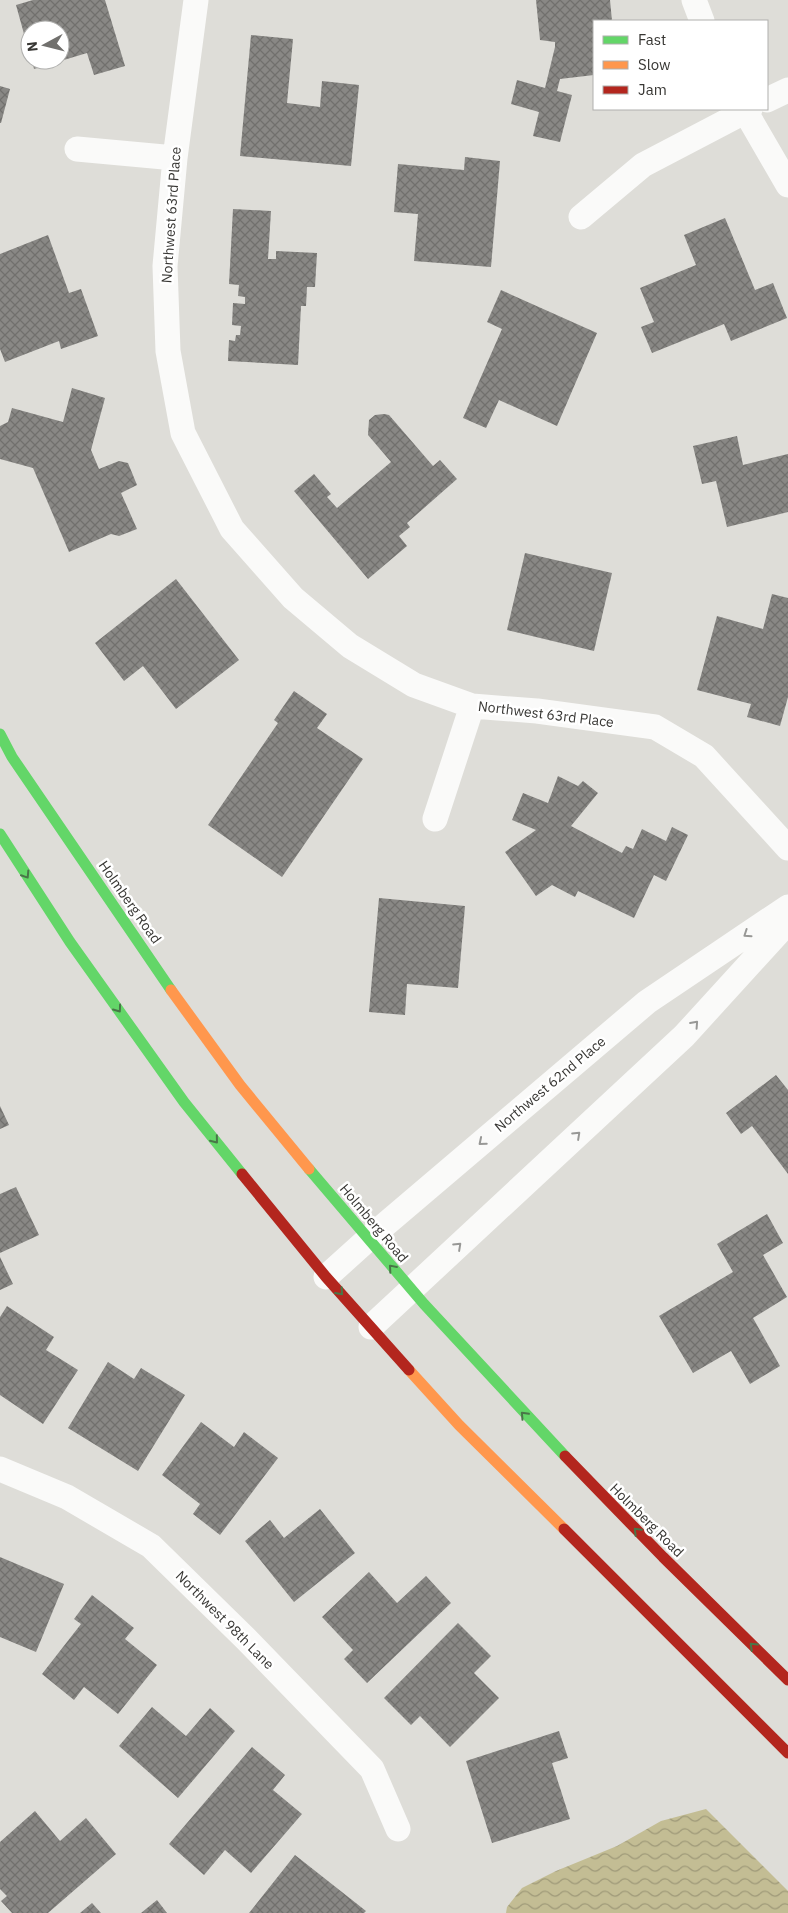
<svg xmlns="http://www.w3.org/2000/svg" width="788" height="1913" font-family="'IBM Plex Sans',sans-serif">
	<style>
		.water { fill: url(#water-waves) }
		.building { fill: url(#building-cross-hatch) }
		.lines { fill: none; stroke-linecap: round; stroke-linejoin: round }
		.street { stroke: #fafaf9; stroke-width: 25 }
		.fast { stroke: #63d668; stroke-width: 11 }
		.slow { stroke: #ff974d; stroke-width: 11 }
		.jam { stroke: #b3261e; stroke-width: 11 }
		.oneway { stroke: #497648 }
		.oneway2 { stroke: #989896 }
		.labels { text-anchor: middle; stroke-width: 5; stroke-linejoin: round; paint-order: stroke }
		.street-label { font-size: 14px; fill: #373633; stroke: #fff }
	</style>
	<defs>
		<pattern id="water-waves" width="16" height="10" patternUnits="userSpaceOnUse" patternTransform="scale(1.25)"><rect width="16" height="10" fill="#c3bd94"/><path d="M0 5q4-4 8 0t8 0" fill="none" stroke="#9f9a79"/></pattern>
		<pattern id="building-cross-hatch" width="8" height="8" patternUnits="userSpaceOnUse" patternTransform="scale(1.25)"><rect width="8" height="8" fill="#898885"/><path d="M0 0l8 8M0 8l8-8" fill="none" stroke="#71706d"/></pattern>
	</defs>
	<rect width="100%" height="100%" fill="#deddd8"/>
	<path class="water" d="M706,1809L788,1891V1913H506L507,1907L522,1888L556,1871L617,1846L661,1821Z"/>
	<path class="building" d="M33,0H105L125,66L94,75L87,53L34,69L32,60H60V30H30L29,52L16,5Z
		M536,0H610L612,21H594V75L560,79L557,91L572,95L560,142L533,136L539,112L511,104L517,80L545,88L555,47V42L540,40Z
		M251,35L293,39L287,103L320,107L322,81L359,85L351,166L240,156Z
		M0,86L10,89L1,123H0Z
		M465,157L500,161L491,267L414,261L418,214L394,212L398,164L464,170Z
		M233,209L271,211L268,259H276V251L317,253L315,287H307L306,306H301L298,365L228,361L229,340L235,341L236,335H240L241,326L232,325L233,303L245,304V297L238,296L239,285L229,284Z
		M725,218L755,290L773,283L787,318L731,341L724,324L652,353L641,327L654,322L640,288L696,265L684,235Z
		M48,235L69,293L81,289L98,336L61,349L59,341L5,362L0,349V254Z
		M501,290L597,333L557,426L499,400L486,428L463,418L502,329L487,322Z
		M72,388L105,398L91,450L99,469L119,461L128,463L137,485L121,493L137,529L119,536L111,534L69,552L33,468L0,459V426L8,422L12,408L63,422Z
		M384,414L389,415L433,466L440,460L457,479L407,523L410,527L399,536L407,546L368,579L294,491L314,474L331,494L327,497L337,508L391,462L368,435L369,420L375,415Z
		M737,436L743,465L788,454V512L727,527L716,481L702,484L693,446Z
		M525,553L612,573L594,651L507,630Z
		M176,579L239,660L176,709L143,666L124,681L95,643Z
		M772,594L788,598V697L780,726L747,717L751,704L697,690L717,616L763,629Z
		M294,691L327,714L317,728L363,759L282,877L208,825L278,723L274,720Z
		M558,776L578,786L583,781L598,793L571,826L622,853L626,846L633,849L642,829L666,841L672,827L688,835L666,881L654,875L634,918L578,891L575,897L552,885L536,896L505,852L536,830L512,820L523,793L548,803Z
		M379,898L465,906L458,988L407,984L405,1015L369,1012Z
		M776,1075L788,1090V1174L752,1126L741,1134L726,1113Z
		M0,1106L9,1125L0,1129Z
		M16,1187L39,1235L0,1253V1194Z
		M767,1214L783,1243L763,1255L787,1297L753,1318L780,1366L750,1384L731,1351L693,1373L659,1316L733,1272L717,1244Z
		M0,1257L13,1284L0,1290Z
		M7,1306L54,1337L46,1350L78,1370L43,1424L0,1395V1317Z
		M108,1362L134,1379L141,1368L185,1395L138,1471L68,1428Z
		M201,1422L234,1447L244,1432L278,1458L220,1535L193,1514L200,1504L162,1475Z
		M320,1509L355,1553L294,1602L245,1541L270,1520L284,1538Z
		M0,1557L64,1584L36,1652L0,1637Z
		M369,1572L397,1603L426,1576L451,1603L367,1683L344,1659L353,1650L322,1617Z
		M92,1595L134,1628L125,1639L157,1665L118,1714L84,1687L74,1700L42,1674L81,1624L74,1619Z
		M458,1623L491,1656L474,1673L499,1698L450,1747L420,1716L411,1725L384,1698Z
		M152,1707L186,1736L210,1708L235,1731L178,1798L119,1746Z
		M559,1731L568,1758L552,1763L570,1819L492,1843L466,1761Z
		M252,1747L285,1775L273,1790L302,1814L251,1873L225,1850L204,1875L169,1844Z
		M35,1811L60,1841L86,1818L116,1854L48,1913H12L1,1901L7,1896L0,1889V1842Z
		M295,1855L366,1911L364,1913H249Z
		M157,1900L167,1913H141Z
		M92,1903L101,1913H80Z"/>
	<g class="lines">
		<path class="street" d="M196,0L175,158L165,266L168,351L183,433L232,529L293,598L350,646L414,685L472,706L537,711L655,727L704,756L788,848
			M694,0L702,21
			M767,100L788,90
			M744,109L788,185
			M77,149L175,158
			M581,217L643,165L750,109
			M435,819L472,706
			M326,1277L367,1240L647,1002L788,907
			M371,1327L684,1036L788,922
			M0,1469L67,1497L151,1546L246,1639L372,1769L398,1829"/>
		<path class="fast" d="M0,734L12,757L171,990
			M0,834L70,942L184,1102L242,1174
			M309,1169L424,1304L565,1456"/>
		<path class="slow" d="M171,990L240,1085L309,1169
			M409,1370L459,1425L564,1529"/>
		<path class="jam" d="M242,1174L326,1277L409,1370
			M565,1456L663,1557L788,1680
			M564,1529L788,1753"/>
	</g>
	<defs><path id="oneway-chevron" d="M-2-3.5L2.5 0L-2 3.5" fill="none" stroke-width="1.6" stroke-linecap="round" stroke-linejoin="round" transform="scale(1.25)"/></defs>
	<g class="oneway">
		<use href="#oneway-chevron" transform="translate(26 875) rotate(57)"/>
		<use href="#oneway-chevron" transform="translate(118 1009) rotate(54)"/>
		<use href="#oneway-chevron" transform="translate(215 1140) rotate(51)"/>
		<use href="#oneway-chevron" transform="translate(392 1268) rotate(-131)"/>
		<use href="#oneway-chevron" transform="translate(340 1292) rotate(48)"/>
		<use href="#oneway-chevron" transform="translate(524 1415) rotate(-133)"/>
		<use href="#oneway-chevron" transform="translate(637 1531) rotate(-135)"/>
		<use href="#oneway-chevron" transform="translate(753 1646) rotate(-136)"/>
	</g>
	<g class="oneway2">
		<use href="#oneway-chevron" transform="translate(747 934) rotate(146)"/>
		<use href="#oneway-chevron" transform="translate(695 1024) rotate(-48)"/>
		<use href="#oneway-chevron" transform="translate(577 1135) rotate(-43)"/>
		<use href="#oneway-chevron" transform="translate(482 1142) rotate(140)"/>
		<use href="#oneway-chevron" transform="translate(458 1246) rotate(-43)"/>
	</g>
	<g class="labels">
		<g class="street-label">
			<text transform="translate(171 215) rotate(-86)" y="5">Northwest 63rd Place</text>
			<text transform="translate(546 714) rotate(7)" y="5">Northwest 63rd Place</text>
			<text transform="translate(130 902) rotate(55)" y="5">Holmberg Road</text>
			<text transform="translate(550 1084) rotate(-40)" y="5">Northwest 62nd Place</text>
			<text transform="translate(374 1223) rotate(50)" y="5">Holmberg Road</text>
			<text transform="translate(647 1520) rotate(45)" y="5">Holmberg Road</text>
			<text transform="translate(225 1620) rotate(45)" y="5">Northwest 98th Lane</text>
		</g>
	</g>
	<rect x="593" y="20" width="175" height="90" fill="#ffffff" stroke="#afafad"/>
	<rect x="603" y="36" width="25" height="8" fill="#63d668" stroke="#afafad"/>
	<text x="638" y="45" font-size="15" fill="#373633">Fast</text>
	<rect x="603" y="61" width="25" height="8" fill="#ff974d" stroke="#afafad"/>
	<text x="638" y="70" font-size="15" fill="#373633">Slow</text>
	<rect x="603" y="86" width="25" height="8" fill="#b3261e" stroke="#afafad"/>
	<text x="638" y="95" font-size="15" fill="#373633">Jam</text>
	<g transform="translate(45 45) rotate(263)"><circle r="24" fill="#ffffff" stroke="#afafad"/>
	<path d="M0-4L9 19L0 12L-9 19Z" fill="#71706d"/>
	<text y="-8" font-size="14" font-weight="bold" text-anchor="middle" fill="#373633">N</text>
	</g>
</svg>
